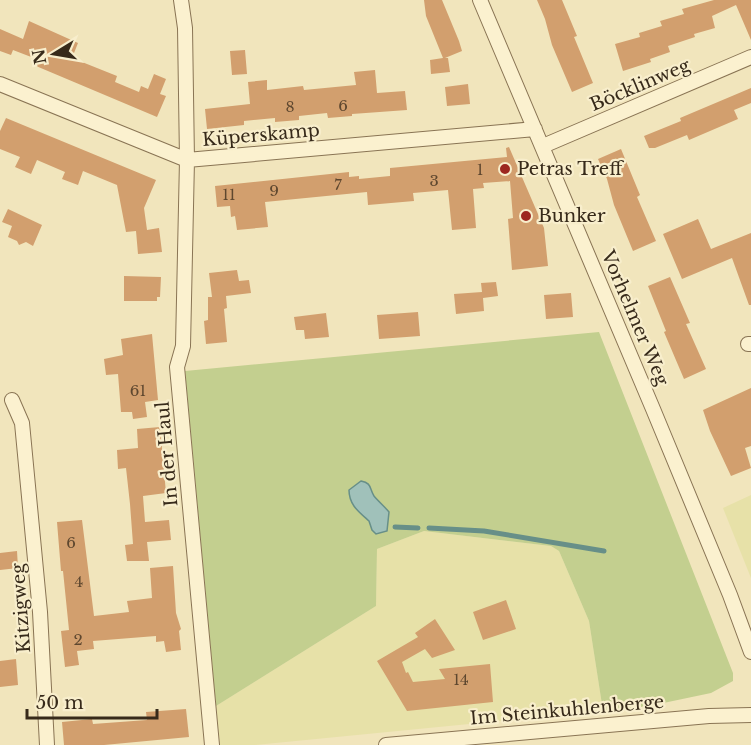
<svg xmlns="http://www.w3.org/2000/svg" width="751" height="745" font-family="'Libre Baskerville',serif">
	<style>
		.farmland { fill: #e7e1a8 }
		.green { fill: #c3cf8f; fill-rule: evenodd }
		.water { fill: #a0c1ba; stroke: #678f88; stroke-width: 1.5 }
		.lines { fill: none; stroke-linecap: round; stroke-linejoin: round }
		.stream { stroke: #678f88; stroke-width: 5 }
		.building { fill: #d29f6e }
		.street-casing { stroke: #897454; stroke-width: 16 }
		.street { stroke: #fbf1cf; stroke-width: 14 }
		.poi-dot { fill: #9d2720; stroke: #f8eecc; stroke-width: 2 }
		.labels { text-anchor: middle; stroke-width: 4.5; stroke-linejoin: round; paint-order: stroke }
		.number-label { font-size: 15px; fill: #5e472f }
		.street-label { font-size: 18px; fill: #372a1a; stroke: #f8eecc }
		.poi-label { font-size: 18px; fill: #372a1a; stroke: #f8eecc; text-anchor: start }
	</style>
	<rect width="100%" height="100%" fill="#f1e5bc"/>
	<path class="farmland" d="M751,495V578L723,508Z
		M424,531L551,546L559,551L589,621L603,711L255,745H220L216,706L376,606L377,549Z"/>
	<path class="green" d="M599,332L733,673V681L711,693L649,706L603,711L589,621L559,551L551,546L424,531L377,549L376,606L216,706L185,371ZM361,481C372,483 369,488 374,496C378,501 385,507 389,512L387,531L372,530L369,521L365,517Z"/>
	<path class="water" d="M361,481C372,483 369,488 374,496C378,501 385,507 389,512L387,531L376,534L372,530L369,521C359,512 349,505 349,490Z"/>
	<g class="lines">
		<path class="stream" d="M395,527L418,528
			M429,528L484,531L604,551"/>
	</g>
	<path class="building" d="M424,0H442L459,41L462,51L445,58H448L450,72L431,74L430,60L443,58L426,16Z
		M537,0H562L577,36L574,37L593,83L572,92L552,45L545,19Z
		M714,0H751V40L736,5L712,16L715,28L694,34L695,37L668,46L670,52L650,59L651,62L623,71L615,44L640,37L639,33L662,26L660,21L684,14L682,9Z
		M29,21L78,43L72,58L117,76L115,82L139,92L141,86L148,89L154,74L166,79L160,94L166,96L157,117L36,66L39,60L13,50L11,55L0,51V29L23,39Z
		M245,50L247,74L232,75L230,51Z
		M375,70L377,93L405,91L407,110L352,114V116L328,118L327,113L299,116V120L275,122V118L244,121V125L207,129L205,109L250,104L248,82L267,80V90L303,86L304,90L356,85L354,72Z
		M468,84L470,104L447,106L445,87Z
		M751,88V103L734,110L738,119L689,140L687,135L655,148H649L644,136L681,121L680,118Z
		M6,118L156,180L144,208L147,230L159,228L162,252L138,254L136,231L126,232L117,185L83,171L78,185L62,179L65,172L37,160L31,174L15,167L20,157L0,149V131Z
		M509,147L544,228L548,266L512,270L508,219L513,218L510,181L483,183L484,188L473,189L476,228L452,230L448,190L413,193L414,201L368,205L367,192L265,202L268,227L237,230L235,216L231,217L230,206L217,207L215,186L349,172V177L359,176V179L390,176V168L507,157L506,148Z
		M621,149L640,195L637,197L656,241L633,251L614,205L607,179L598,159Z
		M8,209L42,225L33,246L26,242L19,245L17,241L8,237L12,226L2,222Z
		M698,219L711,249L751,233V305H749L732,258L682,279L663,234Z
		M237,270L239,281L249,280L251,293L226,296L227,308L224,309L227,342L206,344L204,321L208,320V297H212L209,273Z
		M124,276L161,277L160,297H157V301H124Z
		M670,277L690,323L686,324L706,369L684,379L664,332L666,331L648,286Z
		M496,282L498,296L483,298L484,311L456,314L454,294L482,292L481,283Z
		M571,293L573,317L546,319L544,295Z
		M418,312L420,336L379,339L377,315Z
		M326,313L329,337L305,339L304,330H296L294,317Z
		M152,334L158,400L145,402L147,417L133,419L132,412H121L118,374L106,375L104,359L123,355L121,339Z
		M751,388V446L745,448L751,468L731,476L710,431L703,410Z
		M160,427L166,493L143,496L145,522L169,520L171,540L147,542L149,561H127L125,545L133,544L130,504L126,468L118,469L117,450L138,448L137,429Z
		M82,520L94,616L129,612L127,601L152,598L150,568L173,566L176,613L181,629L179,631L181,650L166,652L164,641L156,642V636L93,641L94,649L77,651L79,665L65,667L61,631L69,630L63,571H61L57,522Z
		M17,551L18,568L0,570V553Z
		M506,600L516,629L483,640L473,612Z
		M435,619L455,650L432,658L425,649L402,662L406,673L408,672L413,682L445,679L439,669L490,664L493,702L407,711L377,661L418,637L415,633Z
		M16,659L18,685L0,687V661Z
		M186,709L189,737L104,745H64L62,722L92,719L93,724L147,720L146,712Z"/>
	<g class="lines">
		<g class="street-casing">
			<path id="street" d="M181,0L185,28L187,160L183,346L177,367L212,745
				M480,0L653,409L730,595L751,652
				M0,84L187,160L535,129
				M543,146L751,57
				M748,344H751
				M12,400L22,423L40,612L47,745
				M386,745L709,716L751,715"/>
		</g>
		<use href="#street" class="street"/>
	</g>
	<g class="poi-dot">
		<circle cx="505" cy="169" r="6"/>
		<circle cx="526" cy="216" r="6"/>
	</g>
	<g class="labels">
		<g class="number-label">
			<text x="343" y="111">6</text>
			<text x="290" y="112">8</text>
			<text x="480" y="175">1</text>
			<text x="434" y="186">3</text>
			<text x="338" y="190">7</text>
			<text x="274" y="196">9</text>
			<text x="229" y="200">11</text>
			<text x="138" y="396">61</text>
			<text x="71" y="548">6</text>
			<text x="79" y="587">4</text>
			<text x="78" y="645">2</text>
			<text x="461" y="685">14</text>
		</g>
		<g class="street-label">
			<text transform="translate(640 85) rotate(-23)" y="6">Böcklinweg</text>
			<text transform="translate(261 135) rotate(-5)" y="6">Küperskamp</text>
			<text transform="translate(635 318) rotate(67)" y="6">Vorhelmer Weg</text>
			<text transform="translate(167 454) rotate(-95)" y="6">In der Haul</text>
			<text transform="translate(21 608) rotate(-94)" y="6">Kitzigweg</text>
			<text transform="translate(567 710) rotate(-5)" y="6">Im Steinkuhlenberge</text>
		</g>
		<g class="poi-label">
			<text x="517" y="175">Petras Treff</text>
			<text x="538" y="222">Bunker</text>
		</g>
	</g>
	<g transform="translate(54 54) rotate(259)" stroke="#f8eecc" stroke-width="4.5" paint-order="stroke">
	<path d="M0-4.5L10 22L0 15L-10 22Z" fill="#372a1a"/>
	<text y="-9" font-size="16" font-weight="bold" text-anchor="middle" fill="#372a1a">N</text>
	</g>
	<path d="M27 709v9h130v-9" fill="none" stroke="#372a1a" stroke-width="3"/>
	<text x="36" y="709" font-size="18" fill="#372a1a" stroke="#f8eecc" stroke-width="4.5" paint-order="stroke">50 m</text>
</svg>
